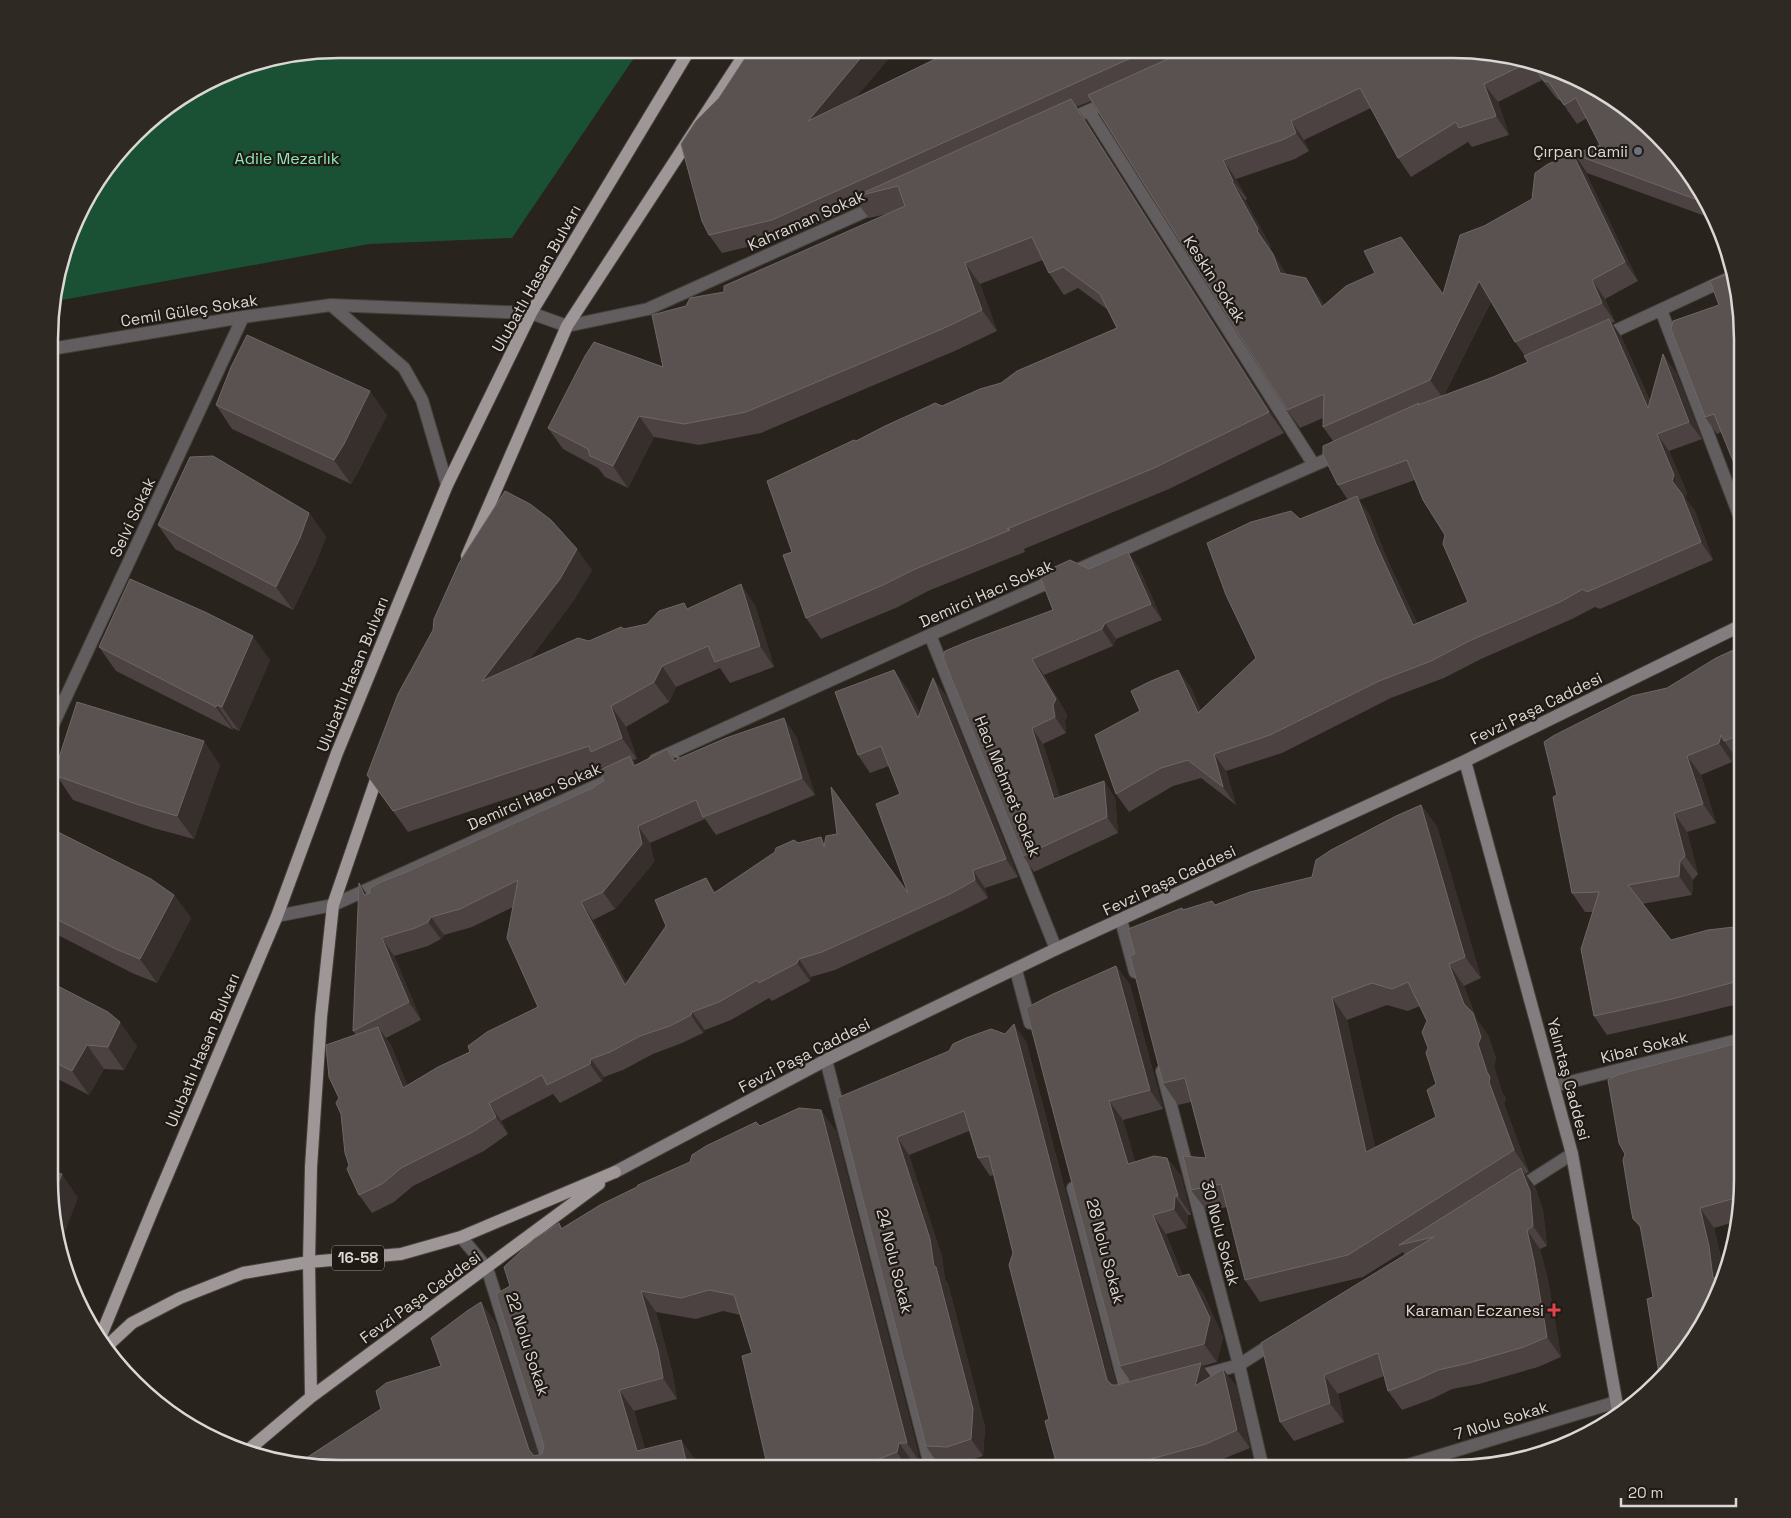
<svg xmlns="http://www.w3.org/2000/svg" width="1791" height="1518" font-family="'Space Grotesk',sans-serif">
	<style>
		.green { fill: #1a5135 }
		.lines { fill: none; stroke-linecap: round; stroke-linejoin: round }
		.street-casing { stroke: #45403b; stroke-width: 14 }
		.secondary-casing { stroke: #45403b; stroke-width: 14 }
		.primary-casing { stroke: #45403b; stroke-width: 14 }
		.street { stroke: #625d5e; stroke-width: 12 }
		.secondary { stroke: #847d7f; stroke-width: 12 }
		.primary { stroke: #9f9698; stroke-width: 12 }
		.wall { fill: #4b4241; fill-rule: evenodd }
		.shaded-wall { fill: #372f2c }
		.building { fill: #5a5251; stroke: #6e6765; fill-rule: evenodd }
		.worship-dot { fill: #6b7280; stroke: #201a15; stroke-width: 2 }
		.health-dot { fill: #e0444e; stroke: #201a15; stroke-width: 2 }
		.labels { text-anchor: middle; stroke-width: 4.5; stroke-linejoin: round; paint-order: stroke }
		.shield { fill: #201a15; stroke: #a39e9b; stroke-width: 1 }
		.shield-label { font-size: 15px; font-weight: bold; fill: #dbd7d4 }
		.poi-label { font-size: 16px; fill: #dbd7d4; stroke: #201a15; text-anchor: end }
		.park-label { font-size: 16px; fill: #8ce9b3; stroke: #201a15 }
		.street-label { font-size: 16px; fill: #dbd7d4; stroke: #201a15 }
		.rim { fill: none; stroke: #dbd7d4; stroke-width: 2.5 }
	</style>
	<rect width="100%" height="100%" fill="#29231e"/>
	<path class="green" d="M338,49H640L512,238L369,244L51,302L87,194L148,120L245,64Z"/>
	<g class="lines">
		<g class="street-casing">
			<path id="street" d="M1089,111L1314,465
				M1065,121L1111,101
				M331,305L404,368L422,400L447,485
				M1661,310L1742,523
				M1602,337L1727,279
				M51,349L243,317L331,305L531,313L567,326L648,309L879,205
				M930,635L1056,949
				M50,731L243,317
				M655,760L930,635L1339,454
				M277,916L333,905L609,780
				M1121,920L1135,972
				M1016,970L1030,1023
				M826,1060L931,1469
				M1162,1071L1239,1365L1263,1469
				M1554,1086L1742,1039
				M1073,1188L1127,1395H1130
				M1517,1189L1572,1154
				M461,1237L487,1268L548,1462
				M1192,1378L1239,1365L1276,1341
				M1395,1469L1616,1402"/>
		</g>
		<g class="secondary-casing">
			<path id="secondary" d="M1465,761L1572,1154L1618,1411
				M615,1172L826,1060L1056,949L1465,761L1742,625"/>
		</g>
		<g class="primary-casing">
			<path id="primary" d="M467,556L567,326L748,49
				M100,1338L155,1204L277,916L337,753L447,485L531,313L690,49
				M106,1347L132,1323L180,1298L243,1273L309,1262L401,1254L461,1237L615,1172
				M311,1397L309,1262L311,1167L321,1017L333,905L380,768
				M247,1451L311,1397L599,1184"/>
		</g>
		<use href="#street" class="street"/>
		<use href="#secondary" class="secondary"/>
		<use href="#primary" class="primary"/>
	</g>
	<path class="wall" d="M751,49H895L891,56L856,97L956,49H1472L1581,78L1658,134L1716,220L1587,173L1574,154L1600,145L1587,118L1577,124L1561,101L1557,99L1542,80L1498,102L1509,135L1472,147L1468,142L1411,177L1398,158L1371,108L1304,140L1309,151L1295,159L1236,179L1247,199L1245,200L1271,247L1270,249L1286,274L1319,297L1324,305L1443,294L1484,226L1586,173L1638,281L1605,299L1615,322L1612,323L1621,336L1650,401L1676,372L1702,439L1669,451L1687,493L1685,498L1695,511L1713,560L1600,609L1595,607L1572,619L1481,659L1444,678L1391,698L1282,753L1226,771L1236,805L1201,778L1173,786L1129,812L1116,794L1140,711L1178,670L1191,688L1201,711L1256,658L1300,519L1348,500L1338,485L1333,441L1323,427V418L1300,428L1287,410L1091,101L1076,107L1086,121L1284,433L1169,489L1024,549L1025,552L928,591L898,607L821,639L806,618L792,552L856,441L942,406L1001,383L1117,328L1108,310L1078,288L1064,295L1049,273L1043,260L980,284L997,331L957,350L761,433L699,445L654,437L628,488L605,477L598,468L563,449L548,428L663,367L686,306L724,292L887,214L869,218L859,205L785,238L722,253L709,235L719,98ZM1491,302L1515,342L1525,356L1528,362L1493,377L1444,395ZM1415,480L1445,535L1468,602L1417,623L1388,561L1369,514L1359,500Z
		M1719,305L1721,432L1717,434L1705,417Z
		M216,405L387,415L360,468L351,484L232,429Z
		M309,513L326,537L316,562L293,610L175,549L158,525Z
		M1128,552L1139,568L1162,620L1116,639L1113,646L1044,675L1067,715L1065,721L1066,733L1043,744L1060,797L1104,781L1115,798L1118,833L1034,872L1023,856L943,657L1053,610L1089,569Z
		M592,570L574,600L529,660L589,641L624,629L647,624L688,609L755,605L774,667L730,683L720,668L676,687L669,702L626,727L637,759L633,760L636,765L667,749L675,760L680,758L796,736L815,795L716,835L705,819L650,843L654,862L615,909L593,920L627,983L716,892L798,843L821,837L824,843L908,893L900,794L889,766L870,773L858,755L907,688L920,714L933,678L946,696L1018,877L985,888L988,898L962,911L835,970L811,977L810,981L772,1001L769,998L731,1020L705,1030L703,1033L682,1043L653,1054L623,1070L604,1077L602,1081L560,1103L553,1094L501,1121L508,1134L484,1151L413,1186L394,1202L372,1213L359,1195L349,1165L339,1098L356,1035L353,1031L359,883L367,894L370,893L409,871L595,787L604,781L603,768L602,767L408,832L367,775ZM513,907L538,1007L470,1052L407,1085L391,1045L386,1038L421,1020L394,956L428,946L441,939L444,935L472,927Z
		M1742,646V758L1737,760L1734,755L1732,762L1701,775L1716,823L1687,832L1698,874L1693,880L1692,895L1642,904L1671,940L1734,927L1742,939V1003L1685,1017L1607,1035L1594,1016L1593,912H1585L1572,893L1557,795L1667,688Z
		M99,647L270,660L239,731L233,728V730L116,671Z
		M220,765L194,839L153,828L73,800L57,776Z
		M1421,805L1437,827L1481,978L1464,986L1477,1020L1488,1035L1496,1058L1494,1066L1502,1093L1506,1098L1504,1104L1529,1172L1525,1174L1535,1187L1543,1210L1547,1246L1540,1249L1548,1280L1561,1357L1538,1367L1479,1384L1452,1389L1432,1399L1402,1410L1388,1391L1384,1376L1338,1394L1344,1422L1294,1441L1280,1422L1405,1255L1403,1252L1363,1277L1260,1302L1245,1280L1227,1207L1207,1211L1191,1190L1206,1158L1191,1102L1178,1105L1163,1083L1135,954L1183,909L1215,905L1312,877ZM1387,1005L1408,1011L1420,1006L1427,1021L1428,1048L1436,1084V1117L1375,1147L1347,1020Z
		M50,843L174,895L191,918L157,983L132,973L50,931Z
		M1116,966L1130,985L1163,1109L1123,1120L1135,1162L1167,1158L1181,1176L1191,1215H1188L1187,1228L1166,1234L1183,1276L1189,1274L1203,1293L1223,1337L1217,1362L1203,1366L1211,1377L1223,1369L1236,1386L1250,1448L1218,1461L1190,1469H1058L1049,1419L1013,1253L994,1175L990,1176L978,1158L969,1131L909,1155L942,1257L945,1280L948,1284L985,1427L983,1456L959,1464H938L926,1446L837,1098L1005,1034L1026,1041L1116,1385L1131,1382L1120,1366L1026,1008Z
		M50,982L137,1046L124,1070L104,1069L89,1095L50,1075Z
		M760,1126L836,1131L921,1464H914L913,1469H768L752,1353L740,1315L723,1311L696,1319L656,1312L672,1371L677,1399L634,1411L645,1449L681,1440L696,1461L698,1469H338L381,1409L441,1366L481,1302L496,1324L538,1455L542,1454L544,1446L510,1286L559,1223L562,1228Z
		M1742,1180L1734,1222L1714,1228L1723,1266L1653,1297L1641,1229L1633,1219Z"/>
	<path class="shaded-wall" d="M868,49H895L891,56L821,139L808,121Z
		M1484,84L1498,102L1509,135L1496,116Z
		M1071,99L1086,121L1284,433L1269,412Z
		M1291,121L1304,140L1309,151L1296,133Z
		M1573,154L1586,173L1638,281L1625,262Z
		M1223,160L1236,179L1247,199L1233,181Z
		M1232,182L1245,200L1271,247L1270,249L1286,273L1293,291L1280,273Z
		M965,263L980,284L997,331L982,310Z
		M1306,278L1319,297L1335,326L1322,307Z
		M1592,280L1605,299L1615,322L1602,303Z
		M1479,281L1492,300L1443,398L1430,380Z
		M1609,319L1621,336L1660,425L1648,408Z
		M1663,354L1676,372L1702,439L1689,422Z
		M370,391L387,415L360,468L351,484L334,460Z
		M639,416L654,437L628,488L613,466Z
		M1657,434L1669,451L1687,493L1685,498L1695,511L1713,560L1701,542L1672,481Z
		M1357,496L1369,514L1388,561L1426,643L1413,625L1376,544Z
		M309,513L326,537L316,562L293,610L276,587Z
		M577,549L592,570L574,600L497,702L482,681Z
		M1128,552L1139,568L1162,620L1151,604Z
		M741,584L755,605L774,667L760,646Z
		M1105,623L1116,639L1113,646L1102,629Z
		M253,636L270,660L239,731L222,707Z
		M1032,659L1044,675L1067,715L1065,721L1066,733L1055,717Z
		M662,666L676,687L669,702L654,682Z
		M894,670L907,688L930,736L918,718Z
		M1178,670L1191,688L1210,731L1198,713Z
		M933,678L946,696L1018,877L1006,859Z
		M217,705L233,728V730L216,707Z
		M611,706L626,727L637,759L622,738Z
		M784,718L796,736L815,795L802,778Z
		M1032,728L1043,744L1066,815L1054,799Z
		M1721,735L1724,741L1734,755L1732,762L1719,743Z
		M204,741L220,765L194,839L177,816Z
		M1214,754L1226,771L1236,805L1223,787Z
		M630,756L642,774L634,766Z
		M1687,756L1701,775L1716,823L1703,804Z
		M1104,781L1115,798L1118,833L1107,817Z
		M1421,805L1437,827L1481,978L1465,957Z
		M1674,813L1687,832L1698,874L1685,856Z
		M638,826L650,843L654,862L615,909L603,892Z
		M1680,861L1693,880L1692,895L1679,876Z
		M973,870L985,888L988,898L975,880Z
		M706,878L718,896L714,893Z
		M359,883L371,901L364,895Z
		M174,895L191,918L157,983L140,959Z
		M581,902L593,920L638,1003L625,985Z
		M431,917L444,935L441,939L428,922Z
		M1734,927L1742,939V950Z
		M382,938L394,956L421,1020L409,1002Z
		M799,959L811,977L810,981L797,963Z
		M1449,964L1464,986L1477,1020L1488,1035L1496,1058L1494,1066L1502,1093L1506,1098L1504,1104L1529,1172L1514,1150L1489,1082L1487,1072Z
		M1116,966L1130,985L1163,1109L1150,1090Z
		M1332,998L1347,1020L1381,1173L1366,1152Z
		M692,1012L705,1030L703,1033L691,1015Z
		M120,1022L137,1046L124,1070L108,1047Z
		M1014,1024L1026,1041L1119,1398L1107,1380Z
		M378,1027L391,1045L416,1106L403,1088Z
		M87,1045L104,1069L89,1095L72,1071Z
		M591,1059L604,1077L602,1081L590,1064Z
		M1109,1101L1123,1120L1141,1183L1128,1164Z
		M489,1103L501,1121L508,1134L496,1117Z
		M821,1110L836,1131L921,1464L907,1443Z
		M897,1137L909,1155L942,1257L945,1280L948,1284L985,1427L983,1456L971,1439Z
		M1167,1158L1181,1176L1191,1215L1178,1196Z
		M1521,1168L1535,1187L1543,1210L1547,1246L1533,1226Z
		M62,1174L78,1198L61,1242L50,1203Z
		M1175,1196L1188,1215L1187,1228L1174,1209Z
		M1700,1208L1714,1228L1724,1272L1721,1288L1713,1278Z
		M1153,1215L1166,1234L1191,1296L1178,1277Z
		M1527,1230L1540,1249L1548,1280L1561,1357L1547,1337Z
		M1189,1274L1203,1293L1223,1337L1217,1362L1204,1344Z
		M641,1291L656,1312L672,1371L677,1399L663,1378Z
		M481,1302L496,1324L543,1469L529,1450Z
		M1201,1363L1213,1380L1195,1386Z
		M1223,1369L1236,1386L1250,1448L1237,1430Z
		M1324,1375L1338,1394L1344,1422L1330,1403Z
		M619,1390L634,1411L651,1469L637,1451Z
		M681,1440L696,1461L698,1469H688Z
		M899,1443L914,1464L913,1469H908L897,1452Z"/>
	<path class="building" d="M751,49H868L808,121L956,49H1151L772,220L709,235L702,221L681,144L696,121L719,98Z
		M1190,49H1472L1525,64L1484,84L1496,116L1459,128L1456,122L1398,158L1360,88L1291,121L1296,133L1282,140L1223,160L1233,181L1232,182L1258,229L1257,231L1273,254L1280,273L1306,278L1322,307L1346,286L1375,273L1364,251L1401,237L1443,294L1460,235L1484,226L1532,199L1535,173L1548,164L1573,154L1625,262L1592,280L1602,303L1515,342L1479,281L1430,380L1323,427L1324,394L1287,410L1088,95Z
		M1533,66L1581,78L1658,134L1703,202L1574,154L1600,145L1576,98L1564,105L1549,82L1544,81Z
		M1071,99L1269,412L1154,468L1007,529L1010,530L913,570L883,585L806,618L783,555L792,552L767,481L854,440L856,441L885,426L929,406L935,403L942,406L980,389L1001,383L1017,371L1117,328L1100,294L1063,267L1049,273L1032,237L965,263L982,310L942,329L746,412L684,424L639,416L613,466L590,456L588,449L548,428L585,356L594,342L663,367L652,315L686,306L690,298L724,292V286L905,206L898,186L854,197Z
		M1731,273L1742,319V483L1714,414L1705,417L1671,329L1673,321L1719,305L1710,281Z
		M1609,319L1648,408L1663,354L1689,422L1657,434L1674,475L1672,481L1682,494L1701,542L1587,592L1583,589L1560,602L1469,641L1431,661L1379,681L1270,735L1214,754L1223,787L1188,760L1161,768L1116,794L1095,735L1140,711L1131,691L1151,681L1178,670L1198,713L1256,658L1226,595L1207,543L1251,522L1291,511L1300,519L1357,496L1376,544L1413,625L1468,602L1443,544L1445,535L1423,500L1407,460L1338,485L1323,455V446L1419,403L1418,405L1493,377L1528,362L1524,356Z
		M247,335L370,391L344,444L334,460L216,405L231,367Z
		M213,456L309,513L300,538L276,587L158,525L190,457Z
		M505,491L530,504L551,520L577,549L560,579L482,681L578,638L589,641L621,627L624,629L647,624L659,611L684,603L687,609L741,584L760,646L715,662L708,646L662,666L654,682L611,706L622,738L591,752L589,746L393,811L367,775L398,694L433,630L434,619L459,563Z
		M1128,552L1151,604L1105,623L1102,629L1032,659L1056,699L1053,705L1055,717L1032,728L1054,799L1104,781L1107,817L1023,856L943,657L945,651L969,641L1053,610L1041,579L1046,571L1070,560L1089,569Z
		M130,579L205,612L253,636L222,707L217,705L216,707L99,647Z
		M1742,646V734L1724,741L1721,735L1719,743L1687,756L1703,804L1674,813L1685,856L1680,861L1679,876L1628,885L1671,940L1708,930L1734,927L1742,950V980L1672,999L1594,1016L1581,949L1599,892L1572,893L1553,797L1557,795L1544,742L1553,736L1632,696L1667,688L1716,658Z
		M894,670L918,718L933,678L1006,859L973,870L975,880L950,894L822,952L799,959L797,963L759,983L757,980L719,1002L692,1012L691,1015L670,1026L640,1036L610,1052L591,1059L590,1064L547,1085L542,1075L489,1103L496,1117L471,1133L401,1168L382,1184L359,1195L347,1169L349,1165L345,1153L341,1114L336,1103L339,1098L329,1077L326,1045L378,1027L403,1088L438,1067L470,1052L468,1046L487,1032L538,1007L507,938L518,880L460,909L431,917L428,922L415,928L382,938L409,1002L353,1031L359,883L364,895L370,893V888L381,882L409,871L595,787L594,786L604,781L600,770L630,756L634,766L667,749L674,761L678,759L675,755L680,758L726,738L784,718L802,778L703,817L696,800L638,826L642,844L603,892L581,902L625,985L666,926L655,900L706,878L714,893L775,852L776,848L794,840L798,843L821,837L824,847L826,836L837,834L831,787L908,893L876,804L900,794L881,746L858,755L835,692Z
		M77,702L204,741L177,816L136,804L57,776V764Z
		M1421,805L1465,957L1449,964L1464,1004L1473,1013L1481,1037L1478,1044L1487,1072L1490,1077L1489,1082L1514,1150L1348,1255L1245,1280L1221,1184L1191,1190L1183,1156L1206,1158L1185,1078L1163,1083L1130,956L1135,954L1128,929L1182,908L1183,910L1212,901L1215,905L1250,892L1312,877L1316,860L1331,850L1396,816ZM1408,982L1427,1021L1422,1032L1428,1048L1426,1053L1436,1084L1427,1090L1436,1117L1366,1152L1332,998L1372,983L1392,989Z
		M56,831L151,879L174,895L140,959L116,949L50,916V843Z
		M1116,966L1150,1090L1109,1101L1128,1164L1154,1156L1167,1158L1178,1196H1175L1174,1209L1153,1215L1178,1277L1189,1274L1210,1318L1204,1344L1120,1366L1026,1008L1053,994Z
		M50,982L108,1012L120,1022L108,1047L87,1045L72,1071L50,1060Z
		M1014,1024L1107,1380L1112,1385H1117L1201,1363L1195,1386L1223,1369L1237,1430L1206,1444L1114,1469H1058L1045,1421L1049,1419L1009,1265L1013,1253L989,1156L978,1158L964,1111L897,1137L930,1239L934,1266L936,1267L973,1409L971,1439L947,1447L926,1446L837,1098L949,1051L953,1044L966,1038L991,1029L1005,1034Z
		M1742,1042V1180L1739,1197L1700,1208L1709,1246L1713,1278L1723,1276L1720,1291L1660,1380L1647,1299L1653,1297L1640,1225L1633,1219L1631,1209L1623,1160L1625,1154L1619,1143L1608,1080L1620,1074Z
		M799,1108L821,1110L907,1443H899L897,1452L879,1459L851,1465L850,1463L828,1469H768L742,1356L752,1353L734,1295L709,1290L681,1298L641,1291L658,1350L663,1378L619,1390L637,1451L681,1440L688,1469H338L300,1462L381,1409L376,1391L386,1383L441,1366L431,1338L467,1311L481,1302L529,1450L534,1456L542,1454L544,1446L496,1294L510,1286L504,1267L534,1239L559,1223L561,1229L600,1205L637,1187L638,1185L690,1162L692,1155L706,1146L756,1122L760,1126Z
		M1521,1168L1530,1191L1533,1226L1527,1230L1534,1261L1547,1337L1524,1347L1465,1364L1438,1370L1419,1379L1388,1391L1378,1353L1324,1375L1330,1403L1280,1422L1261,1343L1434,1237L1399,1245Z
		M49,1170L62,1174L50,1203L49,1199Z
		M1528,1451L1529,1455L1472,1469H1460Z"/>
	<circle class="worship-dot" cx="1638" cy="151" r="5"/>
	<path class="health-dot" d="M1551.5 1302.5h5v5h5v5h-5v5h-5v-5h-5v-5h5z"/>
	<g class="labels">
		<rect class="shield" x="332" y="1245.5" width="52" height="25" rx="4"/>
		<g class="shield-label">
			<text x="358" y="1263">16-58</text>
		</g>
		<g class="poi-label">
			<text x="1628" y="157">Çırpan Camii</text>
			<text x="1544" y="1316">Karaman Eczanesi</text>
		</g>
		<g class="park-label">
			<text x="287" y="164">Adile Mezarlık</text>
		</g>
		<g class="street-label">
			<text transform="translate(806 220) rotate(-24)" y="6">Kahraman Sokak</text>
			<text transform="translate(536 278) rotate(-61)" y="6">Ulubatlı Hasan Bulvarı</text>
			<text transform="translate(1215 279) rotate(57)" y="6">Keskin Sokak</text>
			<text transform="translate(189 310) rotate(-9)" y="6">Cemil Güleç Sokak</text>
			<text transform="translate(132 517) rotate(-65)" y="6">Selvi Sokak</text>
			<text transform="translate(986 593) rotate(-24)" y="6">Demirci Hacı Sokak</text>
			<text transform="translate(352 674) rotate(-68)" y="6">Ulubatlı Hasan Bulvarı</text>
			<text transform="translate(1536 708) rotate(-26)" y="6">Fevzi Paşa Caddesi</text>
			<text transform="translate(1008 786) rotate(68)" y="6">Hacı Mehmet Sokak</text>
			<text transform="translate(534 796) rotate(-24)" y="6">Demirci Hacı Sokak</text>
			<text transform="translate(1169 880) rotate(-25)" y="6">Fevzi Paşa Caddesi</text>
			<text transform="translate(1644 1047) rotate(-14)" y="6">Kibar Sokak</text>
			<text transform="translate(202 1050) rotate(-67)" y="6">Ulubatlı Hasan Bulvarı</text>
			<text transform="translate(804 1055) rotate(-27)" y="6">Fevzi Paşa Caddesi</text>
			<text transform="translate(1569 1079) rotate(75)" y="6">Yalıntaş Caddesi</text>
			<text transform="translate(1221 1233) rotate(75)" y="6">30 Nolu Sokak</text>
			<text transform="translate(1106 1251) rotate(75)" y="6">28 Nolu Sokak</text>
			<text transform="translate(895 1261) rotate(76)" y="6">24 Nolu Sokak</text>
			<text transform="translate(420 1297) rotate(-36)" y="6">Fevzi Paşa Caddesi</text>
			<text transform="translate(528 1344) rotate(72)" y="6">22 Nolu Sokak</text>
			<text transform="translate(1501 1420) rotate(-17)" y="6">7 Nolu Sokak</text>
		</g>
	</g>
	<path d="M0 0H1791V1518H0ZM339 58H1453A281 281 0 0 1 1734 339V1179A281 281 0 0 1 1453 1460H339A281 281 0 0 1 58 1179V339A281 281 0 0 1 339 58Z" fill="#2f2924" fill-rule="evenodd"/>
	<path class="rim" d="M339 58H1453A281 281 0 0 1 1734 339V1179A281 281 0 0 1 1453 1460H339A281 281 0 0 1 58 1179V339A281 281 0 0 1 339 58Z"/>
	<path d="M1621 1498v8h115v-8" fill="none" stroke="#dbd7d4" stroke-width="2.5"/>
	<text x="1628" y="1498" font-size="15" fill="#dbd7d4" stroke="#201a15" stroke-width="4" paint-order="stroke">20 m</text>
</svg>
